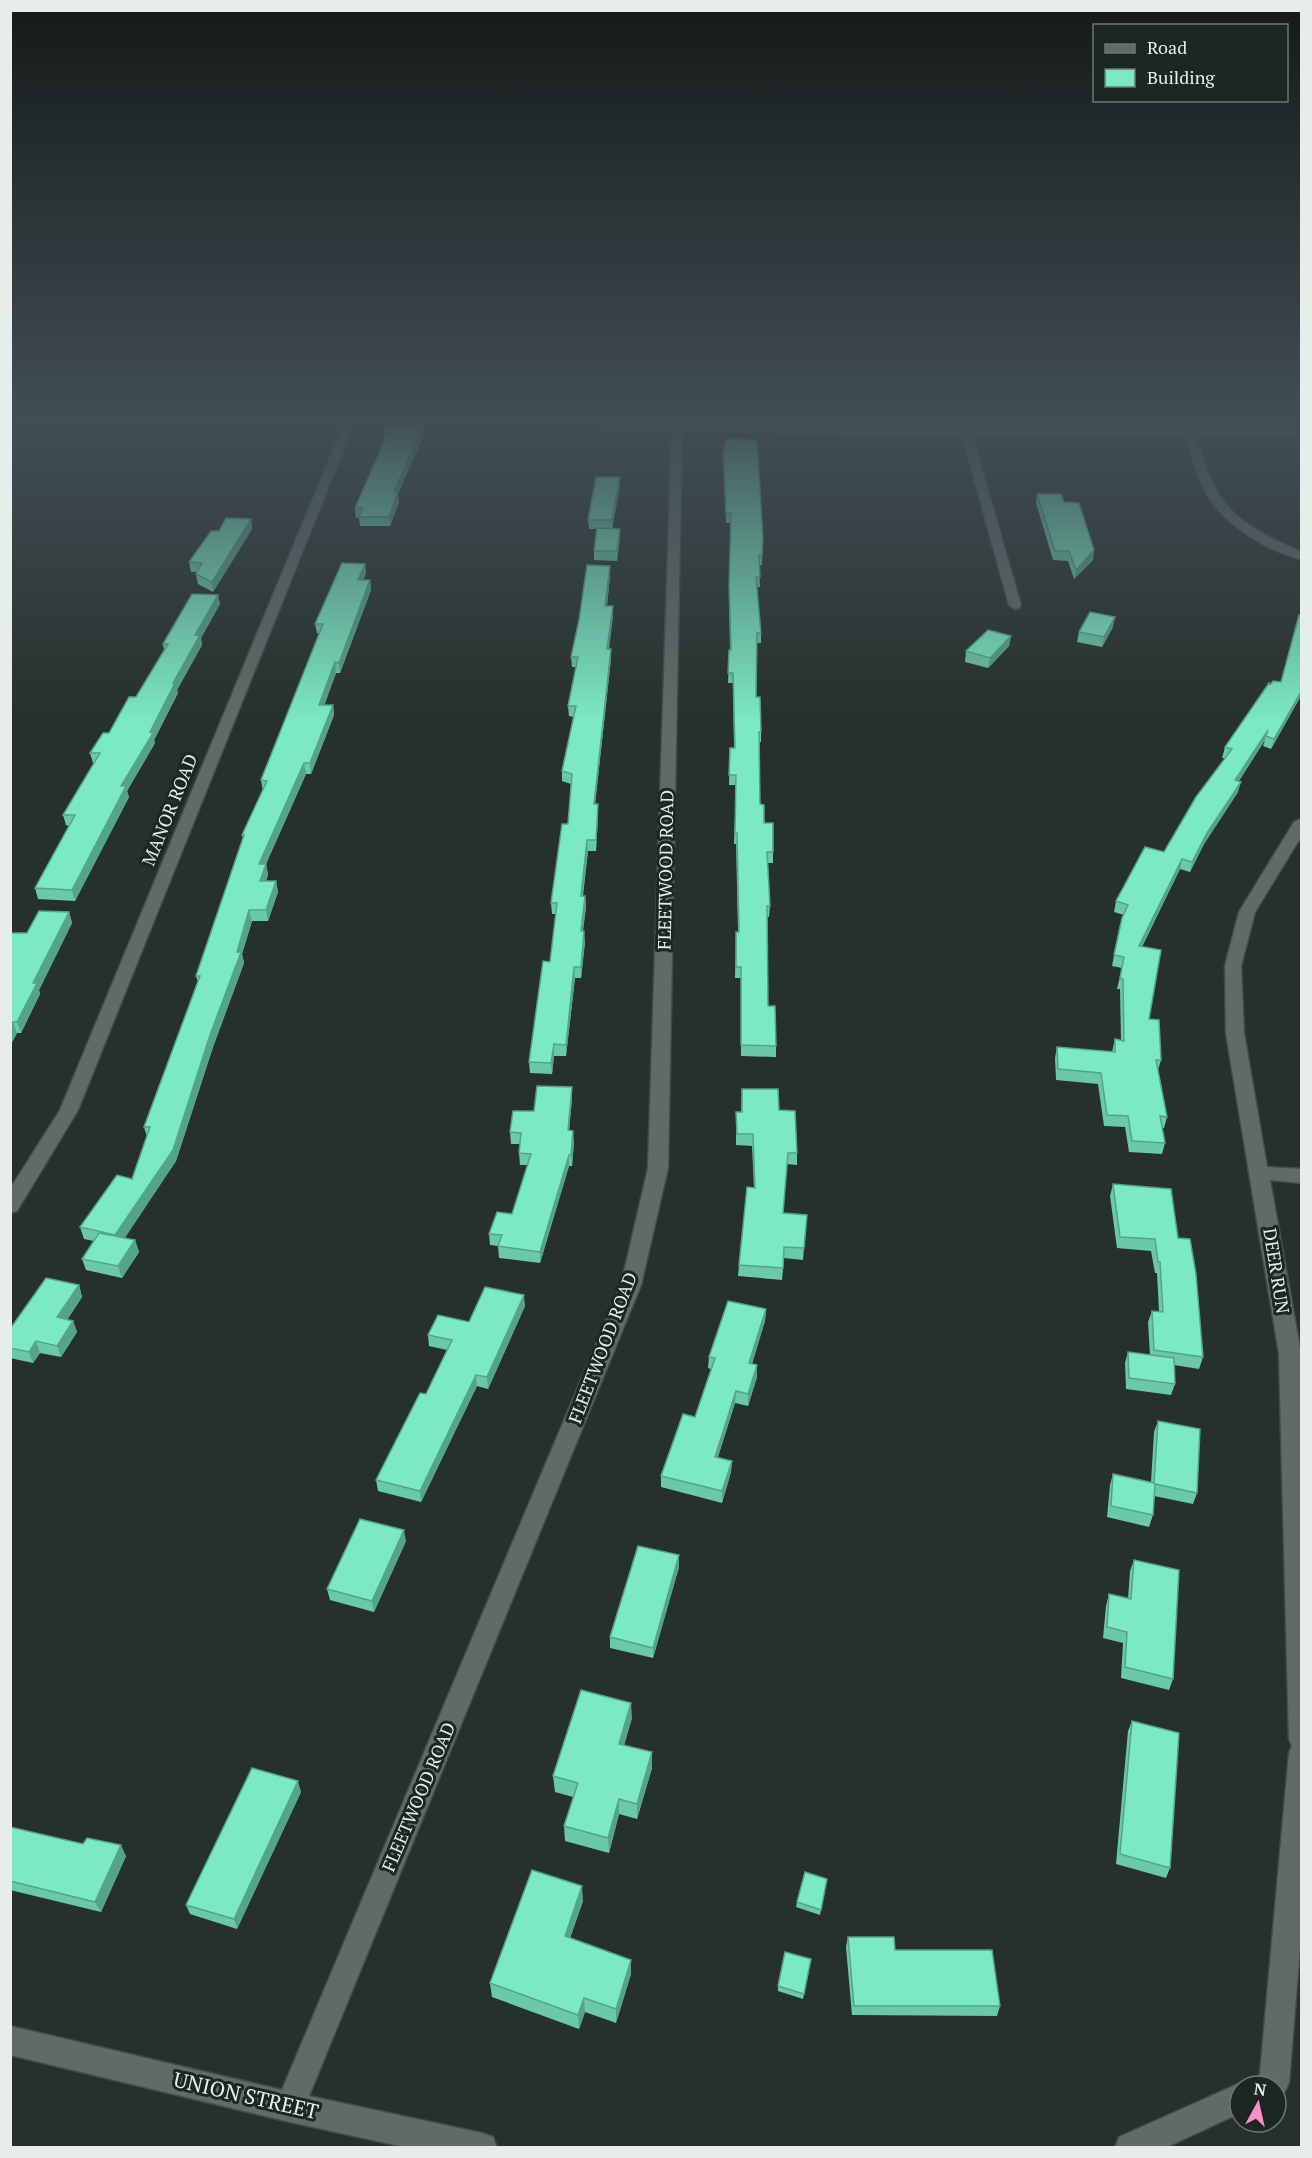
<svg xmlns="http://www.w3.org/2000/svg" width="1312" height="2158" font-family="'PT Serif',serif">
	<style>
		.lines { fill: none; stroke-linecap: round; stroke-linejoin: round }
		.street-casing { stroke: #434b47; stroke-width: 3 }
		.secondary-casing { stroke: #434b47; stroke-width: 3 }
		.street { fill: #606b67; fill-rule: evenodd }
		.secondary { fill: #606b67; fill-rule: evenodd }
		.wall { fill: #6ac9a8 }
		.shaded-wall { fill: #56a488 }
		.building { fill: #7beac3; stroke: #56a488; stroke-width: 1.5 }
		.labels { text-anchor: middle; stroke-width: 6; stroke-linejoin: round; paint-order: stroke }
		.street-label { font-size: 18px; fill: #e6edea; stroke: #1c2622 }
		.near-street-label { font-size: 21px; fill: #e6edea; stroke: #1c2622 }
	</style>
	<rect width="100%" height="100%" fill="#26302c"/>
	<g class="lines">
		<g class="street-casing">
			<path id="street" d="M345,421H355L78,1110L17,1211L10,1213V1189L60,1110Z
				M958,421H968L1021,605L1019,608L1015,609L1009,605Z
				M677,424L682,427L668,1168L641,1285L309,2096L482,2133L493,2137L497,2148H409L290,2122L10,2055V2026L282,2090L621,1285L648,1168L672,427Z
				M1188,429L1193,432C1202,452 1207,474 1218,493C1235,523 1272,539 1302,552V560C1268,551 1228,527 1209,498C1196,478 1192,453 1183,432Z
				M1302,818V835L1255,912L1241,966L1244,1033L1267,1167L1302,1169V1183L1270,1180L1301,1354L1302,1378V1923L1289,2083L1284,2093L1276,2098V2086H1253L1260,2074L1289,1753L1292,1746L1289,1739L1279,1354L1226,1033L1225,966L1239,912L1294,822Z
				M1240,2083L1247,2086H1240V2113L1165,2148H1115L1119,2137Z"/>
		</g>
		<g class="secondary-casing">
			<path id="secondary" d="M527,421H614L870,430L1302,429V435L870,436L532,424Z"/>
		</g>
		<use href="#street" class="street"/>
		<use href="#secondary" class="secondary"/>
	</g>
	<path class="wall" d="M388,421H419L418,425L424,434L398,494L399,502L390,526H360L359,518H356L355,508L384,441L383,432Z
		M723,452L763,538L762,565H759L760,587H757L761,633V643H757L756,697L761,732V742H759L760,804L773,852V863H768L770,906L769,917H767L768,1006L776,1046V1057L741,1056V978H735L736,932H738L736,844H734L736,785H729L730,748H734L733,683H728L729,650H730L729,596L731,523H726Z
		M620,486L612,529L620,538L617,561L594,560V551L597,529H589L588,520Z
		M1037,494L1064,502L1094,550L1093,560L1074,579L1068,561L1053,560L1036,503Z
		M251,519L252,529L213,592L198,584L196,574L197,572H191L189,562L219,531Z
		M365,564L366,573L363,580H370L371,590L340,673H336L324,705H333L334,715L311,774H306L266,864L268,875L266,881H276L278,892L268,921H252L242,954L244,963L213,1047L176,1161L124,1238L135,1240L139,1252L122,1278L86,1270L82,1259L94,1241L84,1239L80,1227L132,1179L147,1137L144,1127L198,982L196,976L243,839L242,835L263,791L261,780L319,634L317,633L315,624Z
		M610,575L607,606L613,616L609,649H611V659L595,804H598V814L596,851H588L583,896H585L586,907L583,931L585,942L581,978H575L566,1056H554L552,1074L530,1073L529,1062L550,962L556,914H552L551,903L568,824L571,784L562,781V771L574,717L569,716L568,706L576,667H572L571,657Z
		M218,595L220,604L201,638L202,645L177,690L178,693L154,740L155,743L127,791L129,797L75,901L38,899L35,888L69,826L66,825L63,815L94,764L93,763L90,753L109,733L136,697L164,650L163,644Z
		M1302,615V694L1271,749L1263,746L1265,740L1239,781L1238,792L1204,844L1190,872L1180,869L1142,947L1149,1019L1161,1060L1158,1070L1167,1117L1164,1128H1162L1165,1143L1162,1154L1129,1152L1125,1127L1104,1126L1098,1084L1056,1080L1055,1058L1057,1047L1112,1052L1115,1039L1121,1040L1120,989H1117L1122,968L1112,966L1119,929L1124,915L1114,912L1116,901L1164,852L1225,758H1222L1225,747L1271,684L1281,682Z
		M1113,627L1102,647L1077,642L1079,632Z
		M1011,636L1009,646L988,668L965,662L966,651Z
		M69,912L72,923L39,990L40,994L21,1033H17L10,1046V934L27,933Z
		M742,1089L779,1110L797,1153V1165L787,1164L783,1213L804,1248L803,1260L784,1258L782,1280L738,1276L739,1265L754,1188L752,1146L736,1145V1112H741Z
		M572,1098L569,1131L574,1142L572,1166H569L540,1263L499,1258L498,1246L490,1245L489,1234L512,1214L528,1165H520L519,1153L520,1144H511L510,1132L534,1111Z
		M1113,1184L1178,1238L1203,1357L1199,1369L1174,1365L1175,1384L1171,1395L1126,1389L1125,1363L1128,1352L1150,1355L1148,1322L1152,1311H1159L1157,1273H1155L1151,1251L1117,1248L1110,1196Z
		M79,1285L82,1297L67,1320L73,1321L77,1332L61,1357L40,1353L33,1363L10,1358V1329Z
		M525,1306L488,1389L477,1386L421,1502L378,1491L376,1480L426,1394L447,1350L429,1346L428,1335L469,1322Z
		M766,1309L765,1321L752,1364L757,1377L748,1406L735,1403L718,1457L732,1461L731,1472L722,1503L661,1487V1476L695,1417L711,1369L708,1368L709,1357Z
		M1158,1421L1197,1493L1193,1504L1154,1496L1153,1515L1149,1527L1107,1517L1110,1485L1113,1474L1151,1482L1154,1432Z
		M406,1541L374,1612L330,1600L327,1589Z
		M679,1555V1567L653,1658L610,1648V1637Z
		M1134,1560L1173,1679L1169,1690L1121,1678L1123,1643L1103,1638L1106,1606L1109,1594L1128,1599L1130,1571Z
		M632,1718L624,1745L652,1768L637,1819L619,1814L609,1853L565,1841L564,1826L573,1797L555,1792L553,1776Z
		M1132,1721L1170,1868L1166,1878L1116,1864L1128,1731Z
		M301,1792L237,1929L190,1914L186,1905Z
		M10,1827L126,1856L101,1912L10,1890Z
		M827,1879L820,1915L796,1907L797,1902Z
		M583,1901L570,1938L631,1974L616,2023L585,2012L579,2029L492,1997L490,1983Z
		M848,1937L895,1950L1000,2006L997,2016L852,2015L846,1947Z
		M811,1959L803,1999L778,1991V1986Z"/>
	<path class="shaded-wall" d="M416,421H419L415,434L414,425Z
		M423,425L424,434L398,494L399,502L390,526L389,517L394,492Z
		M620,477V486L612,530V520Z
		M251,519L252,529L213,592L212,582Z
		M620,529V538L617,561V551Z
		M1094,550L1093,560L1074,579L1076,570Z
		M365,564L366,573L360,589L358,580Z
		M610,566V575L606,616L605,606Z
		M370,580L371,590L340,673L339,663Z
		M218,595L220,604L201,638L202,645L177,690L178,693L154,740L155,743L127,791L129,797L75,901L72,890L121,786L150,732L195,635Z
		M613,606V616L607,659V649Z
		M1115,617L1113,627L1102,647L1104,637Z
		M1011,636L1009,646L988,668L990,658Z
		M611,649V659L594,814V804Z
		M335,662L336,673L321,715L319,705Z
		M1302,690V694L1271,749L1274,739Z
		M333,705L334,715L311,774L310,763Z
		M1268,730L1265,740L1233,790L1235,780Z
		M304,763L306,774L266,864L268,875L262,892L260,881L259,864Z
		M1241,782L1238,792L1204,844L1190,872L1192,862L1207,833Z
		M598,804V814L596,851V840Z
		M587,840L588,851L581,907V896Z
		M1182,859L1180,869L1136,957L1139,946Z
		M276,881L278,892L268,921L266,910Z
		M585,896L586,907L581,942V931Z
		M249,910L252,921L242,954L244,963L213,1047L176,1161L119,1247L115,1235L237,952Z
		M69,912L72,923L39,990L40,994L21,1033L17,1022L33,983Z
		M584,931L585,942L581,978V967Z
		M574,967L575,978L566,1056V1045Z
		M13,1022L17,1033L10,1046V1027Z
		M554,1044V1056L552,1074L551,1063Z
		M572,1087V1098L568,1142V1130Z
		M573,1131L574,1142L572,1166L571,1155Z
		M569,1155V1166L540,1263V1252Z
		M135,1240L139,1252L122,1278L118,1266Z
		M79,1285L82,1297L61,1329L57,1317Z
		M524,1295L525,1306L488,1389L487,1377Z
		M766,1309L765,1321L748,1375L749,1363Z
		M73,1321L77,1332L61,1357L57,1346Z
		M36,1341L40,1353L33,1363L29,1352Z
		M757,1365V1377L748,1406V1394Z
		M476,1375L477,1386L421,1502L420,1491Z
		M736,1391L735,1403L714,1468L715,1457Z
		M732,1461L731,1472L722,1503V1491Z
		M404,1530L406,1541L374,1612L372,1601Z
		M679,1555V1567L653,1658V1648Z
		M631,1703L632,1718L620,1760L619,1744Z
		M652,1752V1768L637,1819V1804Z
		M298,1781L301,1792L237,1929L234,1919Z
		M619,1799V1814L609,1853L608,1838Z
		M121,1845L126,1856L101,1912L95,1902Z
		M582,1886L583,1901L566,1950L565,1936Z
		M631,1960V1974L616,2023V2009Z
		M584,1998L585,2012L579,2029L578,2015Z"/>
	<path class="building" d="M388,421H416L414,425H423L394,492H398L389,517H359L363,508H355L388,432H383Z
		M726,439L757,440L763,538L762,555H759L760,577H756L761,633H757L756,697H760L761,732H759L760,804L764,805V823H773V852H767L770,906H767L768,1006H775L776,1046L741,1045V967H736V932H739L737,833H735L736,775H729L730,748H735L733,673H728L729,650H731L729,586L731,513H726L723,452Z
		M596,477H620L612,520H588Z
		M1037,494H1061L1064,502L1079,503L1094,550L1076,570L1069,551H1055Z
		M226,518L251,519L212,582L196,574L202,563L189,562L211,531H219Z
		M597,528L620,529L617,551H594Z
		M342,563L365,564L358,580H370L339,663L335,662L319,705H333L310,763H304L259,864H266L260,881H276L266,910H249L237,952H241L210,1035L173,1150L115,1235L80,1227L117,1175L132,1179L150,1127H144L200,976H196L244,835H242L267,781L261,780L323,624H315Z
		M587,565L610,566L605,606H613L607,649H611L594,804H598L596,840H587L581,896H585L581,931H584L581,967H574L566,1045L554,1044L551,1063L529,1062L543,961L550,962L557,903H551L562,824H568L572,774L562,771L576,706H568L578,657H571L579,620Z
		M192,594L218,595L195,635H200L173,683H175L150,732L153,733L121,786H126L72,890L35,888L75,815H63L100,753H90L103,733H109L129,697H136L168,644H163Z
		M1090,612L1115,617L1104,637L1079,632Z
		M1299,615H1302V690L1274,739L1266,736L1268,730L1235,780L1241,782L1207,833L1192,862L1182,859L1139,946L1161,950L1149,1019L1159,1020L1161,1060H1156L1167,1117L1160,1116L1165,1143L1132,1141L1128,1116L1107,1115L1101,1073L1058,1069L1057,1047L1115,1052V1039L1124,1041L1123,979L1120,978L1124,957L1114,955L1122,918L1128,905L1116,901L1145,847L1164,852L1196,797L1232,749L1225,747L1269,683L1271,684L1273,681L1281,682Z
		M988,630L1011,636L990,658L966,651Z
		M39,911L69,912L33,983H37L17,1022H13L10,1027V934L11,933H27Z
		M537,1086L572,1087L568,1130L573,1131L571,1155H569L540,1252L498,1246L502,1235L489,1234L497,1212L512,1214L531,1154L519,1153L521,1133L510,1132L513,1111H534Z
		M742,1089H778L779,1110L795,1111L797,1153H788L783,1213L807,1215L804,1248L784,1247L783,1268L739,1265L747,1187L755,1188L753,1134H737L736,1112H742Z
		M1113,1184L1171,1189L1178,1238L1190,1239L1196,1274L1203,1357L1154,1350L1152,1311L1163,1312L1160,1262H1158L1155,1239L1120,1237Z
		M99,1233L135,1240L118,1266L82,1259Z
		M46,1278L79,1285L57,1317L73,1321L57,1346L36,1341L29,1352L10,1348V1329Z
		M485,1287L524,1295L487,1377L476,1375L420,1491L376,1480L420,1393L426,1394L452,1340L428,1335L438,1315L469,1322Z
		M728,1301L766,1309L749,1363L757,1365L748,1394L736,1391L715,1457L732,1461L722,1491L661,1476L683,1414L695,1417L715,1358L709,1357Z
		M1128,1352L1174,1358L1175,1384L1129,1378Z
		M1158,1421L1200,1429L1197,1493L1155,1484L1153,1515L1111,1506L1113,1474L1154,1483Z
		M360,1519L404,1530L372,1601L327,1589Z
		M638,1546L679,1555L653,1648L610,1637Z
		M1134,1560L1179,1570L1173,1679L1125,1667L1127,1632L1107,1627L1109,1594L1131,1599Z
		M581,1690L631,1703L619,1744L652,1752L637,1804L619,1799L608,1838L564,1826L578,1783L553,1776Z
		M1132,1721L1179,1733L1170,1868L1120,1854Z
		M252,1768L298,1781L234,1919L186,1905Z
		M10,1827L83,1844L87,1838L121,1845L95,1902L10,1881Z
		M532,1870L582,1886L565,1936L631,1960L616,2009L584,1998L578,2015L490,1983Z
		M805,1872L827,1879L821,1910L797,1902Z
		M848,1937H894L895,1950H992L1000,2006H854Z
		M785,1952L811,1959L804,1994L778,1986Z"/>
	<linearGradient id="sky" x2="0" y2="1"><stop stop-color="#151a18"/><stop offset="0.58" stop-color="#414e56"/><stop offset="1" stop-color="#414e56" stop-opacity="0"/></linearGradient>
	<rect width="1312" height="723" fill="url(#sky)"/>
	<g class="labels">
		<g class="street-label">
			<text transform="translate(170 810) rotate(-68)" y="6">MANOR ROAD</text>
			<text transform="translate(666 870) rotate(-89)" y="6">FLEETWOOD ROAD</text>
			<text transform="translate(1276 1271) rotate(81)" y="6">DEER RUN</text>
			<text transform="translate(603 1348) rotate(-69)" y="6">FLEETWOOD ROAD</text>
			<text transform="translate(419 1797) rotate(-67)" y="6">FLEETWOOD ROAD</text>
		</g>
		<g class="near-street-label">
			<text transform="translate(246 2096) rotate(13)" y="7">UNION STREET</text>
		</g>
	</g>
	<rect width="1312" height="2158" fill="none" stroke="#e6edea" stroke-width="24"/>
	<rect x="1093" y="24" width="195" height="78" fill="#1c2622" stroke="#6d7672" stroke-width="1.5"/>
	<rect x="1105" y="44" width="30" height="9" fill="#606b67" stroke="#6d7672" stroke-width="1.5"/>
	<text x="1147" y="54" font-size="18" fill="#e6edea">Road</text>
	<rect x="1105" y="69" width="30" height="18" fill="#7beac3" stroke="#6d7672" stroke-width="1.5"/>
	<text x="1147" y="84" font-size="18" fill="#e6edea">Building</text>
	<g transform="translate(1258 2104) rotate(8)"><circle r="28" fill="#1c2622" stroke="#6d7672" stroke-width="1.5"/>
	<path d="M0-4.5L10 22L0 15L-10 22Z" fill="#fa8fc7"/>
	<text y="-9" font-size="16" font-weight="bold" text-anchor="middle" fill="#e6edea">N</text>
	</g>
</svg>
